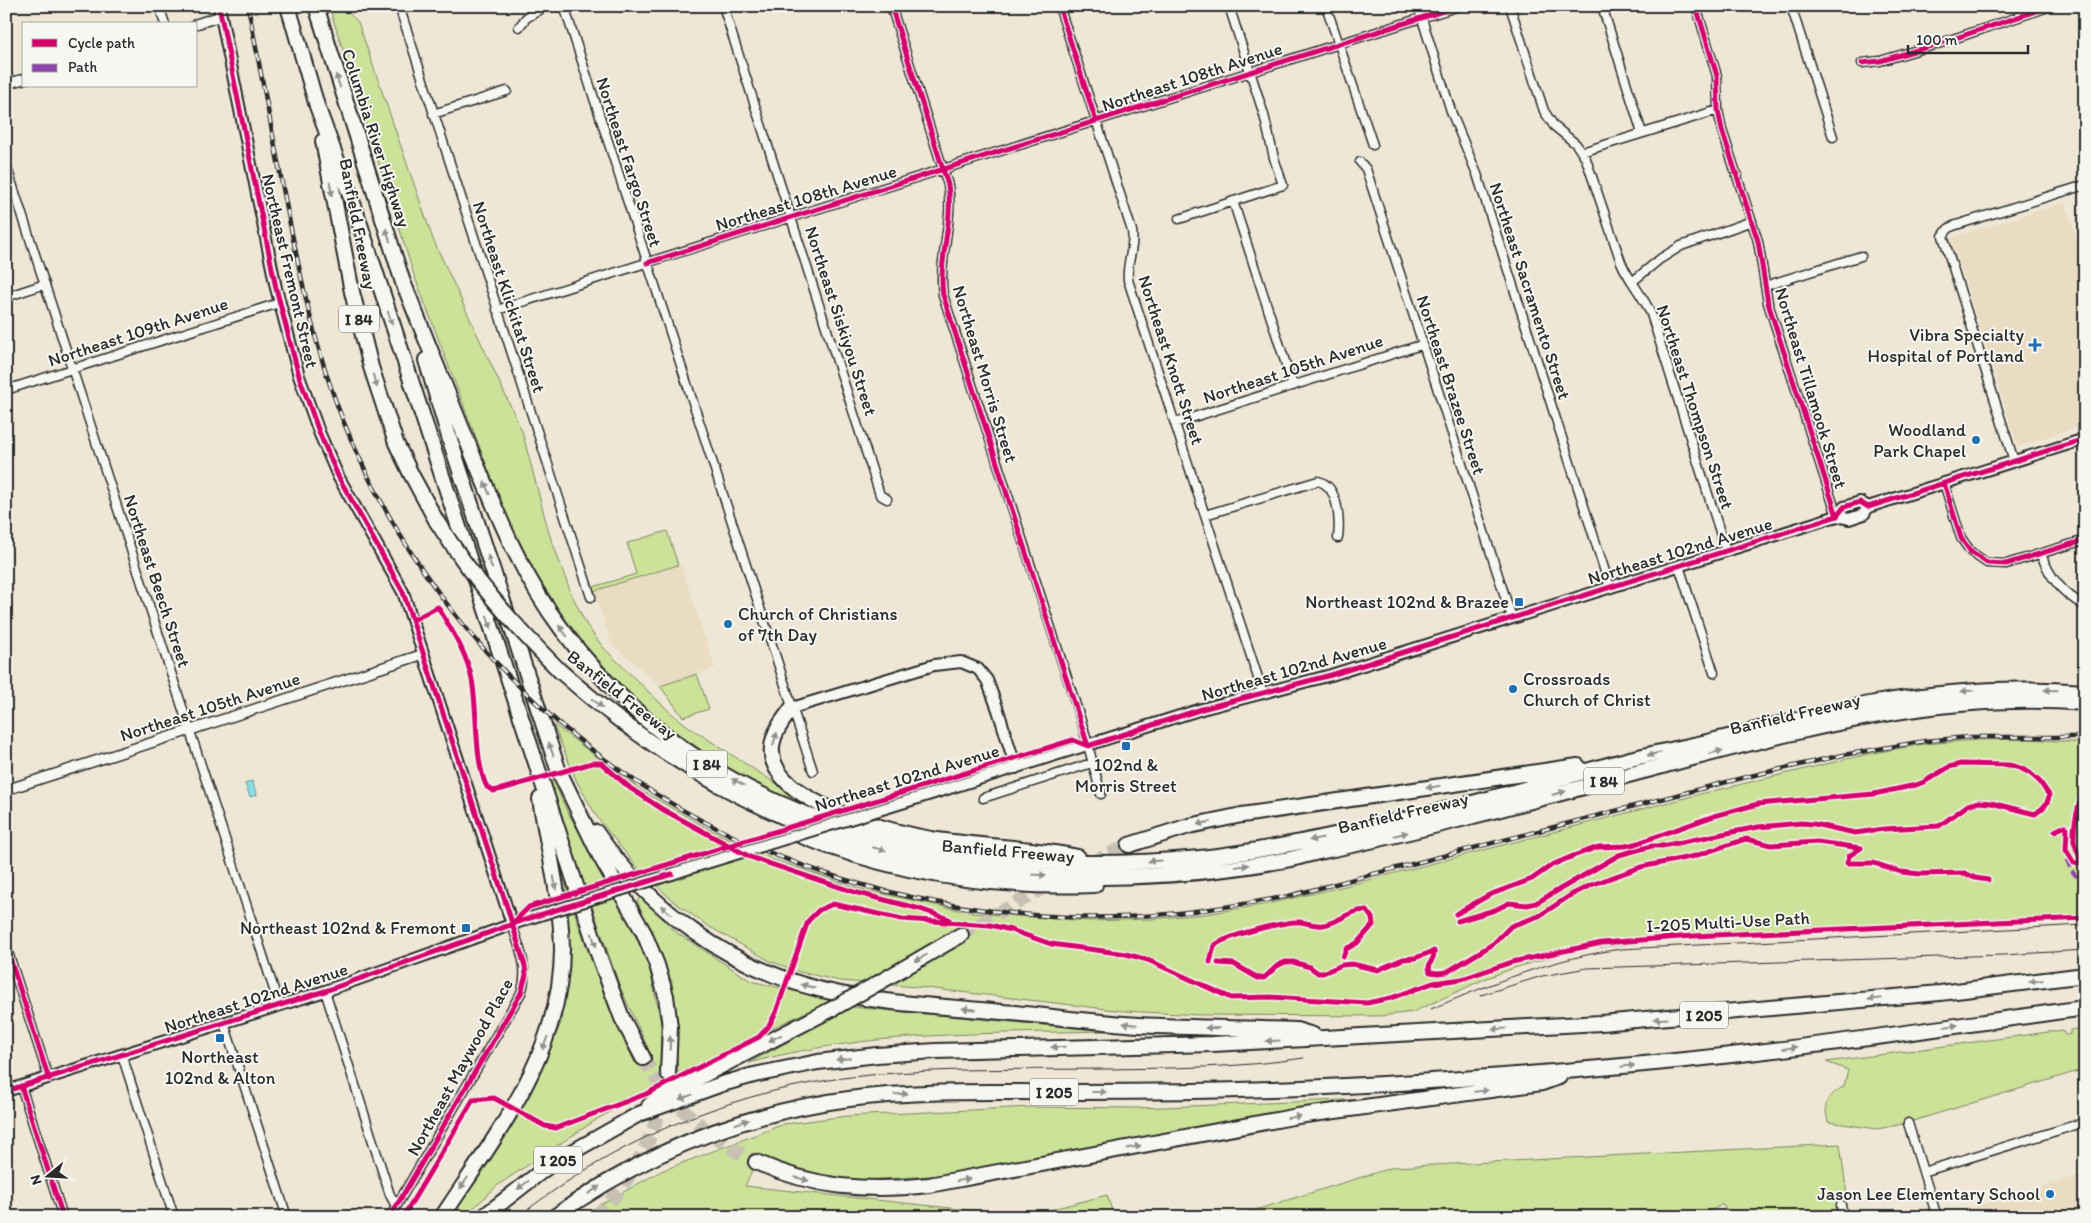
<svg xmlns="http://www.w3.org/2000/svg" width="2091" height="1223" font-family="Itim,sans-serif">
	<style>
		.built { fill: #e9dcc2 }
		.green { fill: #cbe298; stroke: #7b8662 }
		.water { fill: #8cdee3; stroke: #659699 }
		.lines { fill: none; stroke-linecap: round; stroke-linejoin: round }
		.motorway-tunnel { stroke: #c7c1b4; stroke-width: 14; stroke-dasharray: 14 7; stroke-linecap: butt }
		.minor-casing { stroke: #2b2b2b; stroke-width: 11 }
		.tertiary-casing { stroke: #2b2b2b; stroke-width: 12 }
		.secondary-casing { stroke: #2b2b2b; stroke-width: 14 }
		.motorway-casing { stroke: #2b2b2b; stroke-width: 18 }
		.minor { stroke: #f6f6f2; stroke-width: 8 }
		.tertiary { stroke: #f6f6f2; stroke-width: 9 }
		.secondary { stroke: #f6f6f2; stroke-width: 10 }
		.motorway { stroke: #f6f6f2; stroke-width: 14 }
		.tram { stroke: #2b2b2b; stroke-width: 1 }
		.rail-casing { stroke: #2b2b2b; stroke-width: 4.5 }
		.rail { stroke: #f6f6f2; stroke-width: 2.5; stroke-dasharray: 8; stroke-linecap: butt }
		.secondary-bridge-casing { stroke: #2b2b2b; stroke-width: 14; stroke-linecap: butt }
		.motorway-bridge-casing { stroke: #2b2b2b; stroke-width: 18; stroke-linecap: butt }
		.secondary-bridge { stroke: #f6f6f2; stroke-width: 10 }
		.motorway-bridge { stroke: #f6f6f2; stroke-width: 14 }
		.quiet { stroke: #8e44ad; stroke-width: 4; stroke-dasharray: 8 4; stroke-linecap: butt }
		.cycleway-casing { stroke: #f6f6f2; stroke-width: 8 }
		.cycleway { stroke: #d6006c; stroke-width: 5 }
		.oneway { fill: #90908e }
		.poi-dot { fill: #1f6fb2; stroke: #f6f6f2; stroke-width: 2 }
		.labels { text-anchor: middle; stroke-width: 4; stroke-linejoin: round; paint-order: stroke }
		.shield { fill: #f6f6f2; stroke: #686867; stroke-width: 1 }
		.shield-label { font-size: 16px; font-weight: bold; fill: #2b2b2b }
		.street-label { font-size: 18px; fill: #2b2b2b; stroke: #f6f6f2 }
		.poi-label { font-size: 18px; fill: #2b2b2b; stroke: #f6f6f2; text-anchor: end }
	</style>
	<rect width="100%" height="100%" fill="#eee7d6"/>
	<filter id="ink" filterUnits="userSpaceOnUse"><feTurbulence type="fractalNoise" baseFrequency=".02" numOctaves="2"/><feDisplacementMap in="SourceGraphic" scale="10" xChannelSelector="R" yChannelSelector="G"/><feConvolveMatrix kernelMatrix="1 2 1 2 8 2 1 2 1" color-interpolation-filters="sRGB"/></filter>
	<g filter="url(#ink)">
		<path class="built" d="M2065,202L2085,265V424L2018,447L1951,238Z
			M681,565L715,668L660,686L611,643L594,591Z
			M2085,1173V1217H1947L1946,1216Z"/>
		<path class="green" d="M329,6H342L358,22L433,239L522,431L549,533L571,593L586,624L602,646L630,674L671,713L692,729L797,797L828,812L819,815L731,771L660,721L632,696L578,638L533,570L502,506L414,275Z
			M667,531L678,565L594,591L593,587L636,574L627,543Z
			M697,674L709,709L683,717L660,686Z
			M553,724L644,792L705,827L772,859L857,888L972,913L1090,921L1151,919L1205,914L1267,904L1341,887L1696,795L1868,754L1924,744L1976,740L2030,739L2085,743V920L1676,940L1593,948L1559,955L1517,967L1487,978L1413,1012L1381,1016L1199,1015L1124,1011L917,987L840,981L800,972L770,961L708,926L674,902L636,866L597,817L577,782Z
			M553,781L567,811L620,902L649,966L661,1023L660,1073L678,1072L672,982L637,901L641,897L677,933L751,981L831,1000L688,1069L599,1118L498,1185L464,1217H449L525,1101L561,1023L570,932L554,849L580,929L611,1012L635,1063L651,1055L620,987L549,783Z
			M852,1007L1107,1031C988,1034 865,1031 749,1063Z
			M2085,1028V1069L1903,1124L1877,1129L1828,1122C1823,1100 1826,1099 1844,1086L1848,1070L1826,1062L2063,1030L2065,1035L2070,1034V1030Z
			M1368,1099L1268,1113L945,1175L834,1182L759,1155L745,1186L1026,1216L1107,1195L1114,1217H597L591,1210L661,1171L784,1124L847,1116L1032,1107L1139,1108Z
			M1840,1144L1847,1196L1835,1210L1836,1217H1730L1723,1204L1699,1217H1233L1394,1167Z"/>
		<path class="water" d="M252,781L257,795L250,797L245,784Z"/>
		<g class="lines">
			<path class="motorway-tunnel" d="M1091,863L1129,845
				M961,935L1051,883
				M643,1058C673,1106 706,1136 756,1162
				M596,1217C637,1174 658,1131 668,1073"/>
			<g class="minor-casing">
				<path id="minor" d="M159,6L165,24
					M399,6L591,597
					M564,6L813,771
					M723,6L880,495L887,499
					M891,6L948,185C954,222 938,258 943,295L1084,730L1101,794
					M1059,6L1132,231C1135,248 1126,263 1128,280L1263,693
					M1326,6L1373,145
					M1418,6L1452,114L1477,174L1610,587
					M1510,6L1544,111L1554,126L1576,144L1586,159L1621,262C1629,281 1643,295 1651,314L1726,551
					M1602,6L1642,133
					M1696,6L1717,76L1718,110L1722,130L1758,241L1768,303L1837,516
					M1791,6L1833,137
					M519,27L526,18L546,6
					M1862,63L1880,61L1941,43L2051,6
					M433,114L507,91
					M1582,152L1718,110
					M1360,162L1366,169L1512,618
					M6,165L279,1005
					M1233,201L1293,386
					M1179,219L1283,185L1274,158L1264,115L1229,6
					M1632,282L1660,259L1681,246L1752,221
					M1765,286L1861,256
					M6,297L45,284
					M497,310L1459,6
					M6,390L279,303
					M1175,423L1421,345
					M2014,461L1943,236L1948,229L1953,226L2085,185
					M1944,483L1961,538L1971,552L1987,563L2006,564L2085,540
					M1205,515L1318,481C1339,486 1340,521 1338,538
					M2041,554C2050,578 2062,593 2085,606
					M1679,566L1714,673
					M983,798L1092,763
					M6,946L49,1079
					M325,991L390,1195L396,1206
					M224,1023L287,1217
					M122,1055L174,1217
					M21,1086L63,1217
					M1908,1123L1937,1217
					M1923,1172L2085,1122
					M1841,1205L1843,1217
					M390,1217L521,993C530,969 519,948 512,924"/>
			</g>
			<g class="tertiary-casing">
				<path id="tertiary" d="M196,24L221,16
					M6,84L24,79
					M6,790L424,654"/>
			</g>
			<g class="secondary-casing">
				<path id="secondary" d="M219,6L276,288L299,376L319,432L338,476L403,592L512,924
					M1837,516L1849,519L1864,514L1868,507
					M792,708L934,665L961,662L978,669L987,680L998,710L1016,768
					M918,798L1202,709L1331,675L1818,522L1837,516L1844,507L1860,502L1868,507L2085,439
					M672,874L690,868
					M6,1091L325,991L530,918"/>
			</g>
			<g class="motorway-casing">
				<path id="motorway" d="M288,6L317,106L354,206L599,956L622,1018L643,1058
					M316,6L405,289
					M323,141L352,292L371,367L396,443L411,474L437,522
					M403,282C427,341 450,400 474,458C499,518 522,576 561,628C713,834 959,880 1200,858C1247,853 1293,844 1339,834C1398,822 1456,808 1514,792C1553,781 1592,769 1630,759C1663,751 1696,745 1728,737C1777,725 1825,712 1875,703C1944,691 2015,686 2085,692
					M426,360L450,440L558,769L600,856L644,933L657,965L666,996L670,1027L668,1073
					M560,671C636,739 722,794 818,831C830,835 843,838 856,842C879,849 902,856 926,861C1034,885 1176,880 1285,860C1298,858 1311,853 1324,851C1439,827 1553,795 1666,765C1805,729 1940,691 2085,703
					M792,708C785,718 776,728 773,741C758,800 889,831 931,839C980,847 1030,847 1078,857
					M596,832C650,910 728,967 822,990C881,1004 943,1006 1003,1012C1048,1016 1094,1022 1139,1025C1191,1028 1244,1028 1296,1030L1313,1035
					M799,835C893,873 994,889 1095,885
					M1129,845L1189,826L1242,815L1578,766
					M880,982L961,935
					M649,1106L657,1099L834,1008
					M756,1162C815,1188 866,1192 929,1185L1298,1116L1542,1083L1559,1077
					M442,1217C496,1135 562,1052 562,949C561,898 548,849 540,799
					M483,1217L551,1164L639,1114L722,1084L754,1075L818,1062L877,1055L936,1051L1213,1044L1601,1023L1940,993L2085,975
					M554,1217C642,1154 742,1113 849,1099C924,1089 1001,1093 1077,1092C1179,1092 1281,1090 1383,1084C1513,1076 1644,1066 1774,1050C1877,1038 1981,1022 2085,1008"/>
			</g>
			<use href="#minor" class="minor"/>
			<use href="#tertiary" class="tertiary"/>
			<use href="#secondary" class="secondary"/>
			<use href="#motorway" class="motorway"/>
			<path class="tram" d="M1481,995L1542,976L1587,968L2003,955L2085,950
				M1431,1009C1493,983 1553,958 1621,949L2085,925
				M518,1217C611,1144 719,1096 835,1079C924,1067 1017,1070 1107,1069C1173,1068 1238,1068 1304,1058"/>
			<g class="rail-casing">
				<path id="rail" d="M248,6C261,74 274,141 287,209C302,284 317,359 347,430C472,728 750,905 1068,917C1143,920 1216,910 1289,896L1746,777L1843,755L1925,741L1969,737H2085"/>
			</g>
			<use href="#rail" class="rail"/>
			<g class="secondary-bridge-casing">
				<path id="secondary-bridge" d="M690,868L918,798
					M530,918L672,874"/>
			</g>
			<g class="motorway-bridge-casing">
				<path id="motorway-bridge" d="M437,522C474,580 511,622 560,671
					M834,1008L880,982"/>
			</g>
			<use href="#secondary-bridge" class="secondary-bridge"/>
			<use href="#motorway-bridge" class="motorway-bridge"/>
			<path class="quiet" d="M2067,860L2071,870L2085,886"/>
			<g class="cycleway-casing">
				<path id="cycleway" d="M219,6L276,288L299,376L319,432L338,476L403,592L508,910L525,966L526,975L521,993L390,1217
					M891,6L948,185C954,222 938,258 943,295L1088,746
					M1059,6L1096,121
					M1696,6L1717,76L1718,110L1722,130L1758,241L1768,303L1837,516
					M1862,63L1880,61L1941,43L2051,6
					M647,263L1459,6
					M1944,483L1961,538L1971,552L1987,563L2006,564L2085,540
					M413,620L438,607C452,631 467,653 472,680C478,710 474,763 487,787L493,791L502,789L592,763H601L630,788L662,809L750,857L854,892L920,909L949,919
					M2055,831L2065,826L2067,828L2066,850L2074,863H2079C2082,856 2075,849 2074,841C2073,824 2079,803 2085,787
					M1861,848L1849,856L1847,863H1874L1901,872L1921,874L1965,873L1975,878L1988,880
					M1456,914L1489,895L1532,879L1552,865L1573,856L1598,847L1625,846L1635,844L1714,816L1758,804L1874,794L1916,785L1924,782L1949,767L1961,764L2009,765L2020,768L2030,773L2040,782L2049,795C2048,805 2043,808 2035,814L1991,803L1979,802L1968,805L1939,826L1884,829L1855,833L1814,824L1801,823L1758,827L1662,846H1652L1619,855L1536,903L1527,905L1509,903L1495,910L1458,921
					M512,924L529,907L1073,740L1088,746L1202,709L1331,675L1837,516L1844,507L1860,502L1868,507L2085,439
					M6,946L49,1079
					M1210,962L1214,946C1225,936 1284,921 1300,922C1308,923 1315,926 1323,925C1339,923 1351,908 1367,911L1372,918L1373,925L1357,943L1346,949L1343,957
					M1218,963L1234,964L1258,978H1264L1277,966L1285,962H1293L1310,967L1318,973H1323L1342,965L1352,964L1378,970L1403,959L1415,958L1434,951C1436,959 1426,963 1430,972L1438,973L1447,972L1493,944L1511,926L1539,916L1571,895L1591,885L1641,867L1695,856L1746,839L1771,845L1817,842L1861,848
					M21,1086L63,1217
					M6,1091L325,991L530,918L672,874
					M403,1217L473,1100L494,1098L545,1126L556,1128L646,1094L759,1037L769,1026L776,1012L808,921L819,910L833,904L902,919L990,925L1011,930L1051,944L1126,954L1148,960L1231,998L1270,997L1367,1003L1391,998L1433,983L1462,979L1512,962L1602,943L1693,936L2085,918"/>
			</g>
			<use href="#cycleway" class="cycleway"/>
		</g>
		<defs><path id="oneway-solid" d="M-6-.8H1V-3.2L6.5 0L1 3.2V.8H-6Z" transform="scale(1.25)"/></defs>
		<g class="oneway">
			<use href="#oneway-solid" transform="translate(338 81) rotate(-108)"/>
			<use href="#oneway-solid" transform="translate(331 189) rotate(80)"/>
			<use href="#oneway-solid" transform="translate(388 235) rotate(-108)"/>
			<use href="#oneway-solid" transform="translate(390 318) rotate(72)"/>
			<use href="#oneway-solid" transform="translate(375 381) rotate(72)"/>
			<use href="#oneway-solid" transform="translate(487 488) rotate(-112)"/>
			<use href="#oneway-solid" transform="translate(490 562) rotate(-108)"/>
			<use href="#oneway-solid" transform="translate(489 622) rotate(72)"/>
			<use href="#oneway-solid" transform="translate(563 631) rotate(-128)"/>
			<use href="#oneway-solid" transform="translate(2051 690) rotate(-178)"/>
			<use href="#oneway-solid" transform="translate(1968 691) rotate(177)"/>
			<use href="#oneway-solid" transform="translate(597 703) rotate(38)"/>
			<use href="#oneway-solid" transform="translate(775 739) rotate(-74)"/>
			<use href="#oneway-solid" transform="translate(551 749) rotate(-110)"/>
			<use href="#oneway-solid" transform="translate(1716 752) rotate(-15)"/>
			<use href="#oneway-solid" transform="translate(1654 754) rotate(167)"/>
			<use href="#oneway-solid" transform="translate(738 782) rotate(-152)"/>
			<use href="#oneway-solid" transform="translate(1433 787) rotate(171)"/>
			<use href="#oneway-solid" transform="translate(1559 793) rotate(-15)"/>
			<use href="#oneway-solid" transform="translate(1204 823) rotate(168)"/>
			<use href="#oneway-solid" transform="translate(1401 834) rotate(-14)"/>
			<use href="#oneway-solid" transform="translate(1316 839) rotate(168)"/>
			<use href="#oneway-solid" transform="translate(879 849) rotate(16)"/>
			<use href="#oneway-solid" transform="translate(1155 861) rotate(177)"/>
			<use href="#oneway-solid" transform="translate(1242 866) rotate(-8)"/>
			<use href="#oneway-solid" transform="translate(1039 875) rotate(3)"/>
			<use href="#oneway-solid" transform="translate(555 883) rotate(79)"/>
			<use href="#oneway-solid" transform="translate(666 910) rotate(-140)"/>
			<use href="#oneway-solid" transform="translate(594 940) rotate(72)"/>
			<use href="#oneway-solid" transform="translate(921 958) rotate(150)"/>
			<use href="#oneway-solid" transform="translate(2036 981) rotate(173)"/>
			<use href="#oneway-solid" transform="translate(808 986) rotate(-165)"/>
			<use href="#oneway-solid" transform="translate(1875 999) rotate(174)"/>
			<use href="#oneway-solid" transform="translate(969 1009) rotate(-174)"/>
			<use href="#oneway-solid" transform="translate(1661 1019) rotate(176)"/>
			<use href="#oneway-solid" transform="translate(1130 1024) rotate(-175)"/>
			<use href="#oneway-solid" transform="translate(1951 1026) rotate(-8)"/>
			<use href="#oneway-solid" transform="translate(1212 1028) rotate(-178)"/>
			<use href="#oneway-solid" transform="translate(1499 1029) rotate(177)"/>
			<use href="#oneway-solid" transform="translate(775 1038) rotate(153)"/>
			<use href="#oneway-solid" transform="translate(1273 1041) rotate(177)"/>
			<use href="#oneway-solid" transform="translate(545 1043) rotate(111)"/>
			<use href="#oneway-solid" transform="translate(670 1043) rotate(-89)"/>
			<use href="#oneway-solid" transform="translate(1058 1047) rotate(178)"/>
			<use href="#oneway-solid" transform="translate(1790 1048) rotate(-8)"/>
			<use href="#oneway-solid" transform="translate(843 1059) rotate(173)"/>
			<use href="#oneway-solid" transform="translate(1628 1066) rotate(-6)"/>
			<use href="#oneway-solid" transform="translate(1481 1091) rotate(-7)"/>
			<use href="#oneway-solid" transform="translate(1099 1092)"/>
			<use href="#oneway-solid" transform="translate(901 1094) rotate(-3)"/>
			<use href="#oneway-solid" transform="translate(686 1097) rotate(159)"/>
			<use href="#oneway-solid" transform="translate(1294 1117) rotate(-9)"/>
			<use href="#oneway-solid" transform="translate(742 1122) rotate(-17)"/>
			<use href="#oneway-solid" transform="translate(1134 1147) rotate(-12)"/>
			<use href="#oneway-solid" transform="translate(802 1179) rotate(15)"/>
			<use href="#oneway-solid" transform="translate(963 1180) rotate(-9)"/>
			<use href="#oneway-solid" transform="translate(464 1183) rotate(124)"/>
			<use href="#oneway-solid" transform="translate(523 1185) rotate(143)"/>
			<use href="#oneway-solid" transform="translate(594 1190) rotate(-33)"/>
		</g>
	</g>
	<g class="poi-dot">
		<path d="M2032.5 337.5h5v5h5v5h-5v5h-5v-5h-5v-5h5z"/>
		<circle cx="1976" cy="440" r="5"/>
		<rect x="1514" y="597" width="10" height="10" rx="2.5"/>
		<circle cx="728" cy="624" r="5"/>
		<circle cx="1513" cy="689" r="5"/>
		<rect x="1121" y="741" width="10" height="10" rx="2.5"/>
		<rect x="461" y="923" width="10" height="10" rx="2.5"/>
		<rect x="215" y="1033" width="10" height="10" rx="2.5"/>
		<circle cx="2050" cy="1194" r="5"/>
	</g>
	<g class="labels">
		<g class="shield">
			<rect x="339" y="305.5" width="40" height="27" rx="4"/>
			<rect x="687" y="750.5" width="40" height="27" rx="4"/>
			<rect x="1584" y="767.5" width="40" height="27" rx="4"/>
			<rect x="1680" y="1001.5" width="48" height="27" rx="4"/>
			<rect x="1030" y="1078.5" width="48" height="27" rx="4"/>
			<rect x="534" y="1146.5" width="48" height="27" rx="4"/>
		</g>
		<g class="shield-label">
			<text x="359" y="325">I 84</text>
			<text x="707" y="770">I 84</text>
			<text x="1604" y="787">I 84</text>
			<text x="1704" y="1021">I 205</text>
			<text x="1054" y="1098">I 205</text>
			<text x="558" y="1166">I 205</text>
		</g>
		<g class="street-label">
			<text transform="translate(1192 77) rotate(-18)" y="6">Northeast 108th Avenue</text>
			<text transform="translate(376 138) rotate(72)" y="6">Columbia River Highway</text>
			<text transform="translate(629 162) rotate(72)" y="6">Northeast Fargo Street</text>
			<text transform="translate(806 198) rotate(-17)" y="6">Northeast 108th Avenue</text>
			<text transform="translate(358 224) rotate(79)" y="6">Banfield Freeway</text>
			<text transform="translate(290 271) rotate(77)" y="6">Northeast Fremont Street</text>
			<text transform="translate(1530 291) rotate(72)" y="6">Northeast Sacramento Street</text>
			<text transform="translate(509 297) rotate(72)" y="6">Northeast Klickitat Street</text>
			<text transform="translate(841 321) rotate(72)" y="6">Northeast Siskiyou Street</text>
			<text transform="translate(138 332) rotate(-18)" y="6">Northeast 109th Avenue</text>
			<text transform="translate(1171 360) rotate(72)" y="6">Northeast Knott Street</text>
			<text transform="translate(1293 369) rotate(-18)" y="6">Northeast 105th Avenue</text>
			<text transform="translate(985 374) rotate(73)" y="6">Northeast Morris Street</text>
			<text transform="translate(1451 385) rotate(72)" y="6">Northeast Brazee Street</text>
			<text transform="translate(1811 388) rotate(73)" y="6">Northeast Tillamook Street</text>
			<text transform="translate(1695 407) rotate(72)" y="6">Northeast Thompson Street</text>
			<text transform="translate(1680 551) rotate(-17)" y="6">Northeast 102nd Avenue</text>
			<text transform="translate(157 581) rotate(72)" y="6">Northeast Beech Street</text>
			<text transform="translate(1294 669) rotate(-16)" y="6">Northeast 102nd Avenue</text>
			<text transform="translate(622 695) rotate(38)" y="6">Banfield Freeway</text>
			<text transform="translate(210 707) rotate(-18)" y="6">Northeast 105th Avenue</text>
			<text transform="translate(1795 714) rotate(-13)" y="6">Banfield Freeway</text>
			<text transform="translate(907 778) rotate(-17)" y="6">Northeast 102nd Avenue</text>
			<text transform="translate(1403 813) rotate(-13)" y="6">Banfield Freeway</text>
			<text transform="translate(1008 851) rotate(5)" y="6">Banfield Freeway</text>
			<text transform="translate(1728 922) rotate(-3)" y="6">I-205 Multi-Use Path</text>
			<text transform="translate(256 998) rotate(-18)" y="6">Northeast 102nd Avenue</text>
			<text transform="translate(460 1067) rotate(-61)" y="6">Northeast Maywood Place</text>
		</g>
		<g class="poi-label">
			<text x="2024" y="341">Vibra Specialty<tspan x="2024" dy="21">Hospital of Portland</tspan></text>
			<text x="1966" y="436">Woodland<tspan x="1966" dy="21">Park Chapel</tspan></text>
			<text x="1509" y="608">Northeast 102nd &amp; Brazee</text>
			<text x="738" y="620" text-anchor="start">Church of Christians<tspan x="738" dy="21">of 7th Day</tspan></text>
			<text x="1523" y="685" text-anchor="start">Crossroads<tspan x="1523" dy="21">Church of Christ</tspan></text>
			<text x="1126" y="771" text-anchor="middle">102nd &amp;<tspan x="1126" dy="21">Morris Street</tspan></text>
			<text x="456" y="934">Northeast 102nd &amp; Fremont</text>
			<text x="220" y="1063" text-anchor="middle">Northeast<tspan x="220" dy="21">102nd &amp; Alton</tspan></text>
			<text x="2040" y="1200">Jason Lee Elementary School</text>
		</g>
	</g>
	<rect width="2091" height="1223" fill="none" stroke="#f6f6f2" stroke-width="25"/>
	<rect x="12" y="12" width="2066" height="1198" fill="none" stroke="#2b2b2b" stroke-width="2" filter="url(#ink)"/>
	<rect x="22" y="22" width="175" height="65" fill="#f6f6f2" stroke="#a5a5a2"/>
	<rect x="32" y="39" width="25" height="8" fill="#d6006c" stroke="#a5a5a2"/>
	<text x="68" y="48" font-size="15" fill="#2b2b2b">Cycle path</text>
	<rect x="32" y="64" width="25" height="8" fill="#8e44ad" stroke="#a5a5a2"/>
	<text x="68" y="72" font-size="15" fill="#2b2b2b">Path</text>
	<g transform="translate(48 1176) rotate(252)" stroke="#f6f6f2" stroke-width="4" paint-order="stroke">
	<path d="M0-4L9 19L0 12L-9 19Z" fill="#2b2b2b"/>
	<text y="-8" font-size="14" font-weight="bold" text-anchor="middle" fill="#2b2b2b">N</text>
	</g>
	<path d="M1908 45v8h120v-8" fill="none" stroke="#2b2b2b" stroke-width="2.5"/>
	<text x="1916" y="45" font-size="15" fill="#2b2b2b" stroke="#f6f6f2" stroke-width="4" paint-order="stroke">100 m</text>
</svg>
